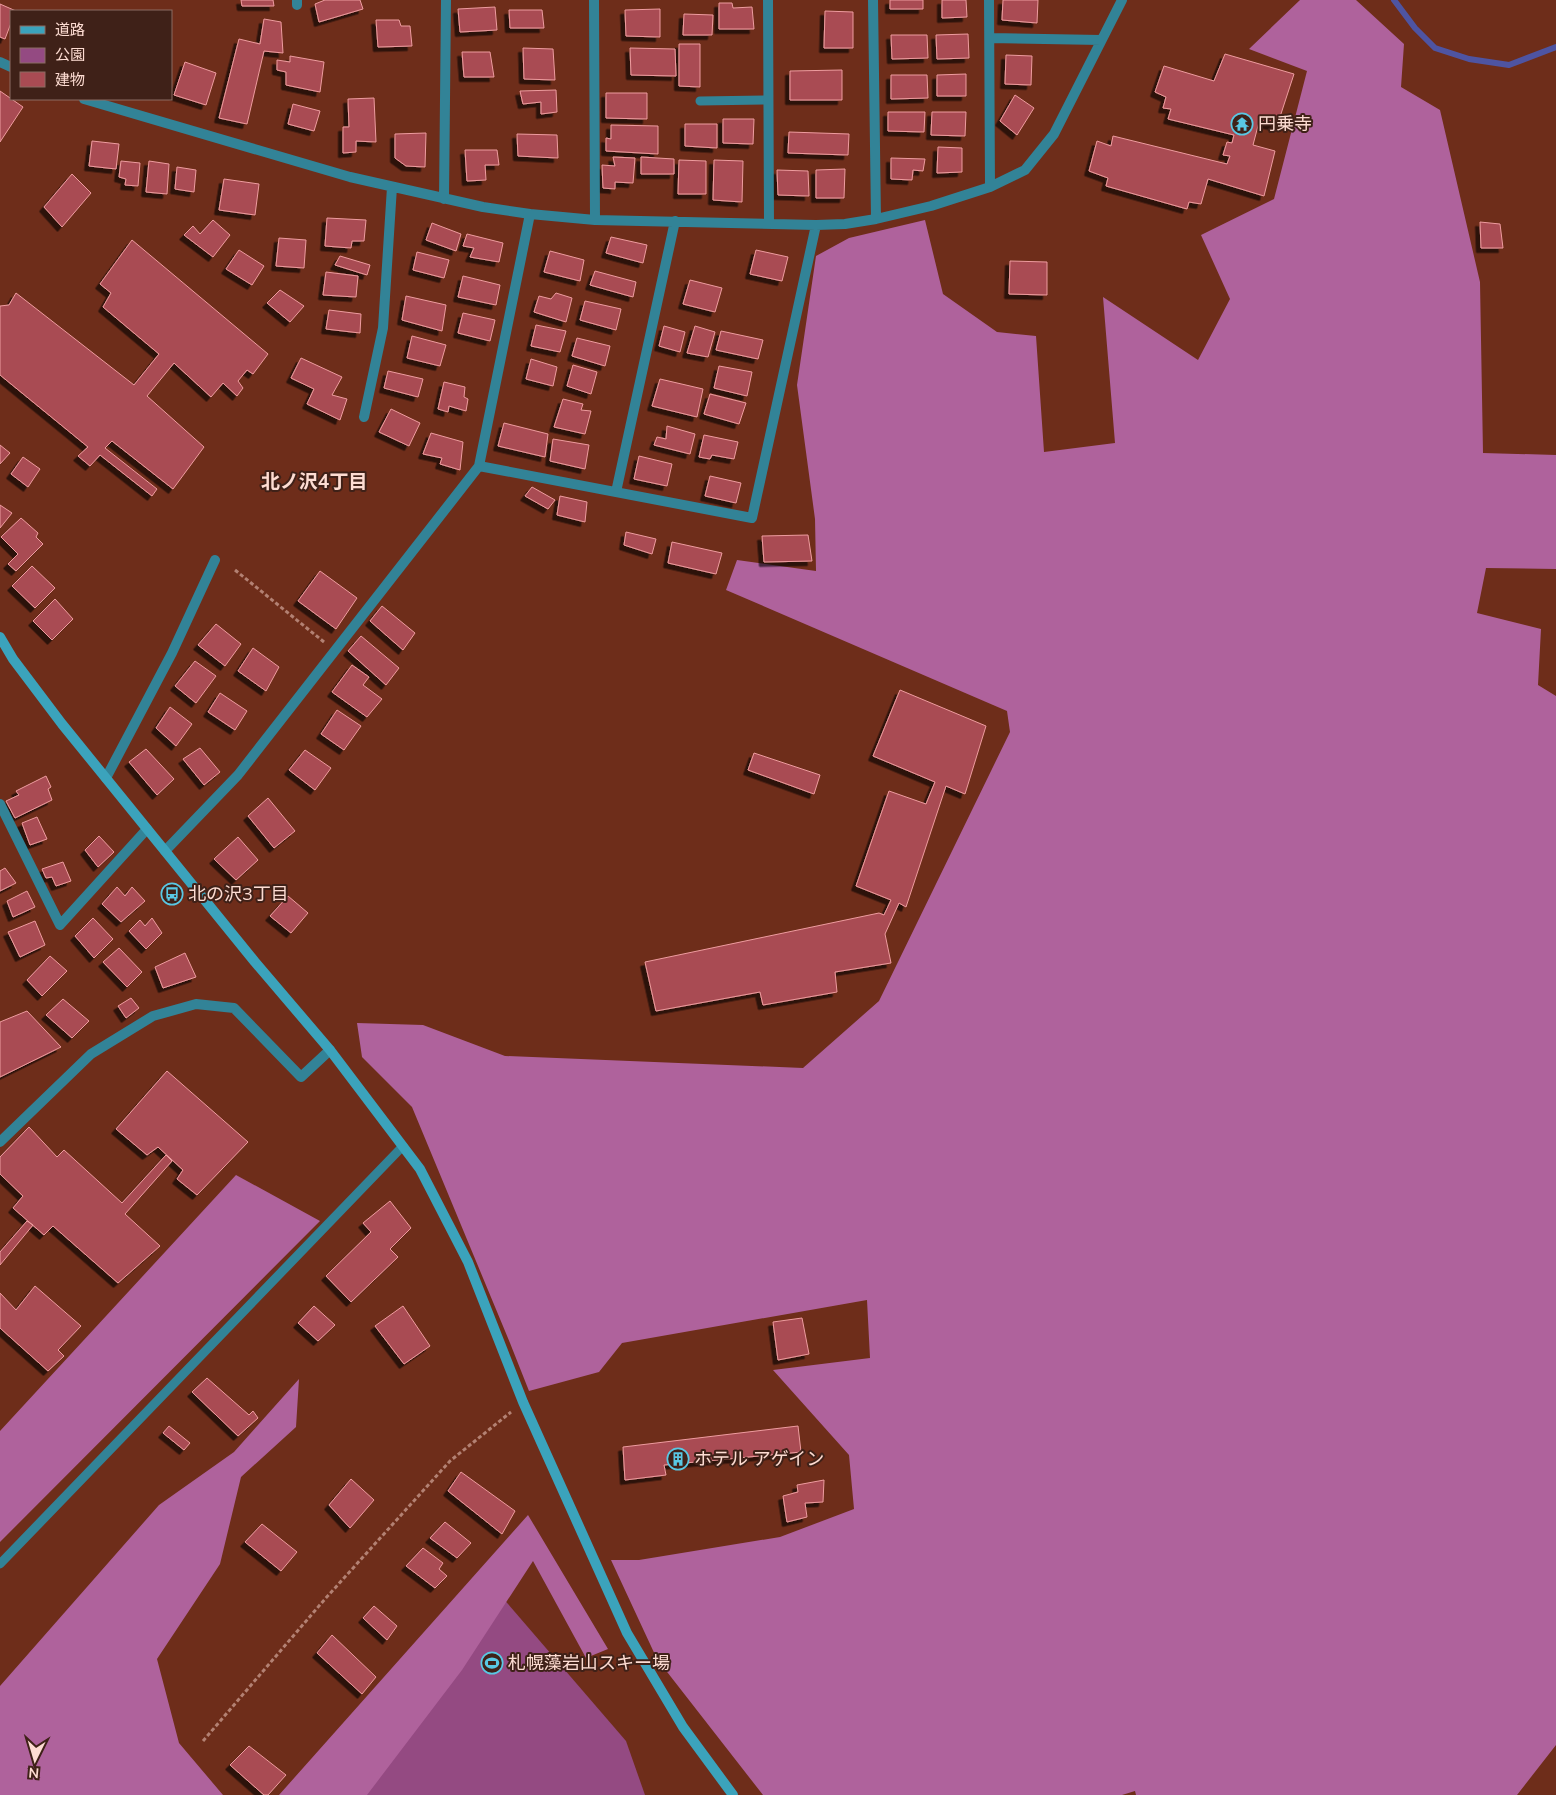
<svg xmlns="http://www.w3.org/2000/svg" width="1556" height="1795" font-family="Mulish,'Noto Sans JP',sans-serif">
	<style>
		.green { fill: #944a82 }
		.forest { fill: #af629c }
		.lines { fill: none; stroke-linecap: round; stroke-linejoin: round }
		.stream { stroke: #4e54a2; stroke-width: 6 }
		.building { fill: #a94b53; stroke: #ee9c9f; filter: url(#shadow) }
		.path { stroke: #b38173; stroke-width: 3; stroke-dasharray: 4 2.5; stroke-linecap: butt }
		.lane { stroke: #328397; stroke-width: 9 }
		.street { stroke: #328397; stroke-width: 10 }
		.secondary { stroke: #3ba3bc; stroke-width: 10 }
		.labels { text-anchor: middle; stroke-width: 4; stroke-linejoin: round; paint-order: stroke }
		.poi-label { font-size: 18px; fill: #fddcd2; stroke: #3f2118; text-anchor: start }
		.neighbourhood-label { font-size: 19px; font-weight: bold; fill: #fddcd2; stroke: #3f2118 }
	</style>
	<defs>
		<filter id="shadow"><feDropShadow dx="-4.5" dy="4.5" stdDeviation="0" flood-color="#0009"/></filter>
	</defs>
	<rect width="100%" height="100%" fill="#6e2d1a"/>
	<path class="green" d="M496,1590L626,1741L645,1795H315Z"/>
	<path class="forest" d="M1300,0H1356L1404,44L1401,87L1440,110L1480,282L1483,453L1556,455V569L1486,568L1477,613L1541,629L1538,685L1556,696V1745L1517,1795H1136L1135,1791L1122,1795H763L657,1659L611,1560H639L780,1537L854,1509L849,1455L773,1370L870,1358L867,1300L622,1343L599,1372L529,1391L510,1343L412,1107L362,1057L357,1023L423,1025L505,1056L803,1068L879,1001L1010,732L1007,711L726,590L737,560L816,571L815,519L797,385L816,256L849,238L925,220L943,294L997,332L1036,336L1044,452L1115,443L1103,297L1198,360L1230,299L1201,235L1274,199L1307,71L1249,49Z
		M236,1175L320,1221L0,1542V1431Z
		M299,1379L296,1427L241,1477L220,1564L157,1659L179,1743L223,1795H0V1686L159,1505L234,1452Z
		M528,1515L608,1649L586,1658L533,1561L462,1670L367,1795H279Z"/>
	<g class="lines">
		<path class="stream" d="M1394,0L1415,28L1435,48L1469,59L1509,65L1556,47"/>
	</g>
	<path class="building" d="M241,0H273L274,6H242Z
		M325,0H360L363,9L319,22L315,4Z
		M890,0H923V9H890Z
		M942,0H966L967,17L942,18Z
		M1003,0H1038L1037,23L1002,20Z
		M719,3H732L733,8L752,7L754,29H719Z
		M0,4L16,11H11V23L5,39L0,37Z
		M495,7L497,30L460,32L458,9Z
		M660,9V37L626,36L625,10Z
		M509,10H542L544,28H510Z
		M825,11L853,12V48H824Z
		M684,14L713,15L712,35H683Z
		M264,19L281,22L283,53L264,51L247,124L219,118L239,39L260,44Z
		M376,20H399L401,26H410L412,46L378,47Z
		M968,34L969,58L937,59L936,35Z
		M891,35H927L928,58L892,59Z
		M679,44H700V87L679,86Z
		M523,48L553,49L555,80L524,79Z
		M630,48L675,49L676,76L631,75Z
		M462,52H490L494,77H464Z
		M1225,54L1294,74L1277,126L1259,122L1253,145L1275,151L1264,196L1208,179L1201,204L1189,202L1187,209L1106,186L1108,178L1089,171L1097,141L1111,146L1113,136L1227,164L1230,156L1223,155L1227,142L1232,143L1234,135L1168,119L1171,109L1163,108L1166,97L1155,92L1164,66L1214,81Z
		M1006,55L1032,56L1031,85L1005,84Z
		M290,56L324,62L320,92L286,85V72L277,70V60L290,62Z
		M185,62L216,73L206,105L174,95Z
		M842,70V100H790V71Z
		M966,74V96H937V75Z
		M891,75H927L928,98L891,99Z
		M556,90L557,112L541,114V102L523,104L520,91Z
		M0,91L23,107L0,142Z
		M606,93H647V119L606,118Z
		M1015,95L1034,108L1017,135L1000,121Z
		M374,98L376,142L356,141V152L343,153V127H349L348,99Z
		M293,104L320,111L314,131L288,124Z
		M888,112H925L924,132L888,131Z
		M932,112H966L965,136L931,135Z
		M723,119H754L753,144L723,143Z
		M685,124H717V148L685,146Z
		M611,125L658,126V154L606,151V138L611,139Z
		M789,132L849,134L848,155L788,153Z
		M426,133L425,167L406,166L395,158V134Z
		M517,134L557,135L558,158L518,156Z
		M92,141L119,144L116,169L89,166Z
		M938,147L962,148V172L937,173Z
		M465,150H497L499,165H485L486,180L467,181Z
		M613,157L635,158L633,183L615,182V189L603,188L602,165L615,166Z
		M641,157L674,159V174H641Z
		M891,158L925,159L923,171L913,170L912,180L891,179Z
		M679,160L706,161V194H678Z
		M714,160L743,161L742,202L713,200Z
		M121,161L140,163L138,186L125,185L126,179L119,177Z
		M149,161L169,164L167,194L146,192Z
		M177,167L196,170L194,192L175,189Z
		M845,169L844,198H816V170Z
		M777,170L808,171L809,196L778,195Z
		M72,174L91,193L62,227L44,207Z
		M224,179L259,184L255,215L219,210Z
		M327,218L366,220L364,241H352L351,248L325,246Z
		M213,220L230,235L213,257L184,235L193,226L200,234Z
		M1480,222L1500,224L1503,248H1481Z
		M432,223L461,234L456,251L426,240Z
		M467,234L503,243L499,262L470,257L474,248L463,246Z
		M611,237L647,245L643,263L606,253Z
		M279,238L306,240L304,268L276,266Z
		M132,240L268,354L253,374L247,370L238,381L243,388L237,396L223,383L211,397L174,363L147,396L204,447L173,489L112,441L105,448L157,489L152,496L100,455L90,466L78,456L88,447L0,375V306L9,305L16,293L134,385L159,354L103,307L111,293L100,284Z
		M239,250L264,266L252,285L226,269Z
		M756,250L788,257L782,281L750,274Z
		M550,251L584,260L580,281L544,272Z
		M417,252L449,260L444,278L413,270Z
		M340,256L370,265L367,275L335,265Z
		M1010,261L1047,262V295L1009,294Z
		M595,271L636,282L633,297L590,285Z
		M326,272L358,276L356,297L323,295Z
		M463,276L500,285L496,305L458,297Z
		M690,280L722,288L715,312L683,304Z
		M280,290L304,306L290,322L267,303Z
		M556,293L572,298L566,322L534,312L539,296L551,299Z
		M406,296L446,305L442,331L402,320Z
		M585,301L621,309L616,330L580,320Z
		M329,310L361,314L360,333L326,329Z
		M463,313L495,320L490,341L458,333Z
		M536,325L566,331L560,352L531,346Z
		M664,326L685,332L680,352L659,346Z
		M695,326L715,332L708,357L687,353Z
		M721,331L763,340L758,359L716,350Z
		M412,336L446,345L440,366L407,358Z
		M577,338L610,346L605,366L572,356Z
		M301,358L342,377L332,395L347,399L340,420L307,404L314,389L291,378Z
		M531,359L557,367L553,386L526,379Z
		M573,365L597,372L591,394L567,386Z
		M719,366L752,372L747,396L714,388Z
		M388,371L423,379L418,397L384,388Z
		M660,379L703,389L697,417L652,406Z
		M444,382L465,387L464,397L468,399L466,411L449,406L448,412L438,409Z
		M710,394L746,403L739,424L704,414Z
		M563,399L583,404L581,410L591,411L585,434L554,427Z
		M391,409L420,423L409,446L379,432Z
		M504,423L548,434L545,457L498,446Z
		M667,426L695,434L690,454L654,445L657,437L666,439Z
		M431,433L463,442L460,470L440,464L442,458L423,454Z
		M704,435L738,442L734,459L712,455L710,459L699,457Z
		M553,439L589,445L585,469L550,461Z
		M0,445L10,453L0,464Z
		M639,456L672,464L667,486L634,479Z
		M23,457L40,469L28,487L11,474Z
		M710,476L741,483L736,503L705,496Z
		M532,487L555,500L548,509L525,496Z
		M560,496L587,502L585,522L557,515Z
		M0,505L12,513L0,528Z
		M21,518L38,533L36,537L43,544L16,571L8,564L18,554L1,537Z
		M626,532L656,539L652,554L624,545Z
		M808,535L812,561L764,562L762,536Z
		M672,542L722,553L716,574L668,563Z
		M32,566L55,588L35,608L12,586Z
		M320,571L357,598L336,629L298,601Z
		M55,599L73,619L52,640L33,621Z
		M382,606L415,633L403,650L370,621Z
		M216,624L241,644L225,666L198,645Z
		M361,636L399,668L386,685L348,651Z
		M253,648L279,667L266,691L238,671Z
		M195,661L216,676L196,703L175,686Z
		M352,665L369,677L363,685L382,699L367,717L332,692Z
		M900,690L986,726L965,794L946,786L906,907L899,903L885,934L891,963L835,972L837,992L763,1005L760,992L656,1011L645,962L879,913L884,915L891,900L856,886L889,791L926,804L935,782L873,756Z
		M220,693L247,711L235,730L208,712Z
		M170,707L192,724L176,746L156,728Z
		M337,710L361,726L344,750L321,734Z
		M200,748L220,772L204,785L183,759Z
		M146,749L174,779L157,795L129,762Z
		M305,750L331,768L315,790L289,770Z
		M754,753L820,775L814,794L748,770Z
		M46,776L51,787L48,789L52,800L15,818L6,801L19,795L16,791Z
		M268,798L295,831L274,848L248,816Z
		M37,817L47,839L30,845L22,823Z
		M99,836L114,852L98,867L85,850Z
		M238,837L258,860L236,880L214,859Z
		M63,862L71,881L56,886L52,877L46,878L42,869Z
		M5,868L16,883L0,891V871Z
		M117,887L125,896L132,887L145,901L121,922L102,904Z
		M27,891L35,907L13,917L7,901Z
		M288,896L308,913L291,933L270,916Z
		M93,918L113,939L94,958L75,936Z
		M152,918L162,933L146,949L129,931L140,920L145,926Z
		M35,921L45,945L20,957L8,932Z
		M119,948L142,972L127,987L103,962Z
		M185,953L196,977L163,988L155,967Z
		M50,956L67,971L42,996L27,980Z
		M131,998L139,1008L126,1018L118,1006Z
		M63,999L89,1021L72,1038L46,1015Z
		M27,1011L61,1047L0,1077V1022Z
		M167,1071L248,1142L197,1195L177,1179L183,1170L158,1147L147,1155L116,1129Z
		M29,1127L57,1157L64,1150L122,1203L166,1155L172,1161L125,1214L160,1246L118,1283L53,1226L44,1235L13,1208L23,1196L0,1174V1157Z
		M390,1201L411,1228L390,1249L398,1257L351,1302L326,1276L371,1232L363,1223Z
		M27,1221L33,1225L0,1265V1252Z
		M35,1286L81,1326L58,1350L64,1356L48,1371L0,1328V1293L16,1310Z
		M314,1306L335,1325L318,1341L298,1323Z
		M403,1306L430,1346L404,1364L375,1326Z
		M802,1318L809,1354L778,1360L773,1322Z
		M207,1378L249,1415L253,1411L258,1418L238,1436L192,1392Z
		M169,1426L190,1443L184,1450L163,1433Z
		M798,1426L801,1452L664,1465L666,1475L625,1480L623,1447Z
		M461,1472L515,1511L502,1534L448,1491Z
		M351,1479L374,1500L350,1528L329,1505Z
		M824,1480L823,1502L805,1503L807,1517L787,1522L783,1496L798,1492L797,1485Z
		M445,1522L471,1543L457,1558L430,1538Z
		M262,1524L297,1552L281,1571L245,1542Z
		M423,1548L443,1563L439,1569L447,1576L435,1588L406,1566Z
		M374,1606L397,1626L387,1640L363,1618Z
		M332,1635L376,1677L362,1694L317,1653Z
		M249,1746L286,1775L268,1795H264L230,1765Z"/>
	<g class="lines">
		<path class="path" d="M235,570L324,642
			M203,1741L325,1599L450,1461L511,1412"/>
		<path class="lane" d="M700,101L768,100
			M0,1564L403,1146"/>
		<path class="street" d="M594,0L595,220
			M768,0L769,224
			M873,0L876,219
			M989,0L990,187
			M297,5V0
			M990,38L1101,40
			M0,62L11,67
			M84,99L350,177L483,207L530,214L595,220L816,225L845,224L876,219L931,206L990,187L1025,170L1054,134L1122,0
			M444,199L446,0
			M364,417L383,328L392,187
			M479,466L752,518L816,225
			M616,492L675,221
			M106,778L172,653L215,560
			M0,804L60,925L147,829
			M165,851L238,775L479,466L530,214
			M0,1142L91,1054L153,1016L196,1004L234,1008L301,1077L330,1050"/>
		<path class="secondary" d="M0,637L13,659L62,724L255,962L330,1050L420,1169L468,1262L523,1402L627,1633L683,1727L733,1795"/>
	</g>
	<defs>
		<g id="temple-ring" transform="scale(1.125)"><circle r="9.5" fill="#3f2118" stroke="#59c8e4" stroke-width="1.5"/><path d="M0-6L5-2H3V0L6.5 2.5H4V6H1.5V3h-3V6H-4V2.5H-6.5L-3 0V-2H-5Z" fill="#59c8e4"/></g>
		<g id="bus-ring" transform="scale(1.125)"><circle r="9.5" fill="#3f2118" stroke="#59c8e4" stroke-width="1.5"/><path d="M-5-6H5V4H4V6H2V4H-2V6H-4V4H-5ZM-3.5-4V0h7V-4ZM-3.5 1.2v1.5H-2V1.2ZM2 1.2v1.5H3.5V1.2Z" fill="#59c8e4"/></g>
		<g id="building-ring" transform="scale(1.125)"><circle r="9.5" fill="#3f2118" stroke="#59c8e4" stroke-width="1.5"/><path d="M-4-6H4V6H1V3H-1V6H-4ZM-2.5-4.3h1.7v1.8h-1.7ZM.8-4.3h1.7v1.8H.8ZM-2.5-1h1.7V.8h-1.7ZM.8-1h1.7V.8H.8Z" fill="#59c8e4"/></g>
		<g id="stadium-ring" transform="scale(1.125)"><circle r="9.5" fill="#3f2118" stroke="#59c8e4" stroke-width="1.5"/><path d="M0-5a6.5 5 0 1 0 0 10a6.5 5 0 1 0 0-10ZM-3.5-1.8h7v3.6h-7Z" fill="#59c8e4"/></g>
	</defs>
	<g fill-rule="evenodd">
		<use href="#temple-ring" x="1242" y="124"/>
		<use href="#bus-ring" x="172" y="894"/>
		<use href="#building-ring" x="678" y="1459"/>
		<use href="#stadium-ring" x="492" y="1663"/>
	</g>
	<g class="labels">
		<g class="poi-label">
			<text x="1258" y="130">円乗寺</text>
			<text x="188" y="900">北の沢3丁目</text>
			<text x="694" y="1465">ホテル アゲイン</text>
			<text x="508" y="1669">札幌藻岩山スキー場</text>
		</g>
		<g class="neighbourhood-label">
			<text x="314" y="488">北ノ沢4丁目</text>
		</g>
	</g>
	<rect x="10" y="10" width="162" height="90" fill="#3f2118" stroke="#8b6c62"/>
	<rect x="20" y="26" width="25" height="8" fill="#3ba3bc" stroke="#8b6c62"/>
	<text x="55" y="35" font-size="15" fill="#fddcd2">道路</text>
	<rect x="20" y="48" width="25" height="15" fill="#944a82" stroke="#8b6c62"/>
	<text x="55" y="60" font-size="15" fill="#fddcd2">公園</text>
	<rect x="20" y="72" width="25" height="15" fill="#a94b53" stroke="#8b6c62"/>
	<text x="55" y="85" font-size="15" fill="#fddcd2">建物</text>
	<g transform="translate(35 1760) rotate(185)" stroke="#3f2118" stroke-width="4" paint-order="stroke">
	<path d="M0-4L9 19L0 12L-9 19Z" fill="#fddcd2"/>
	<text y="-8" font-size="14" font-weight="bold" text-anchor="middle" fill="#fddcd2">N</text>
	</g>
</svg>
